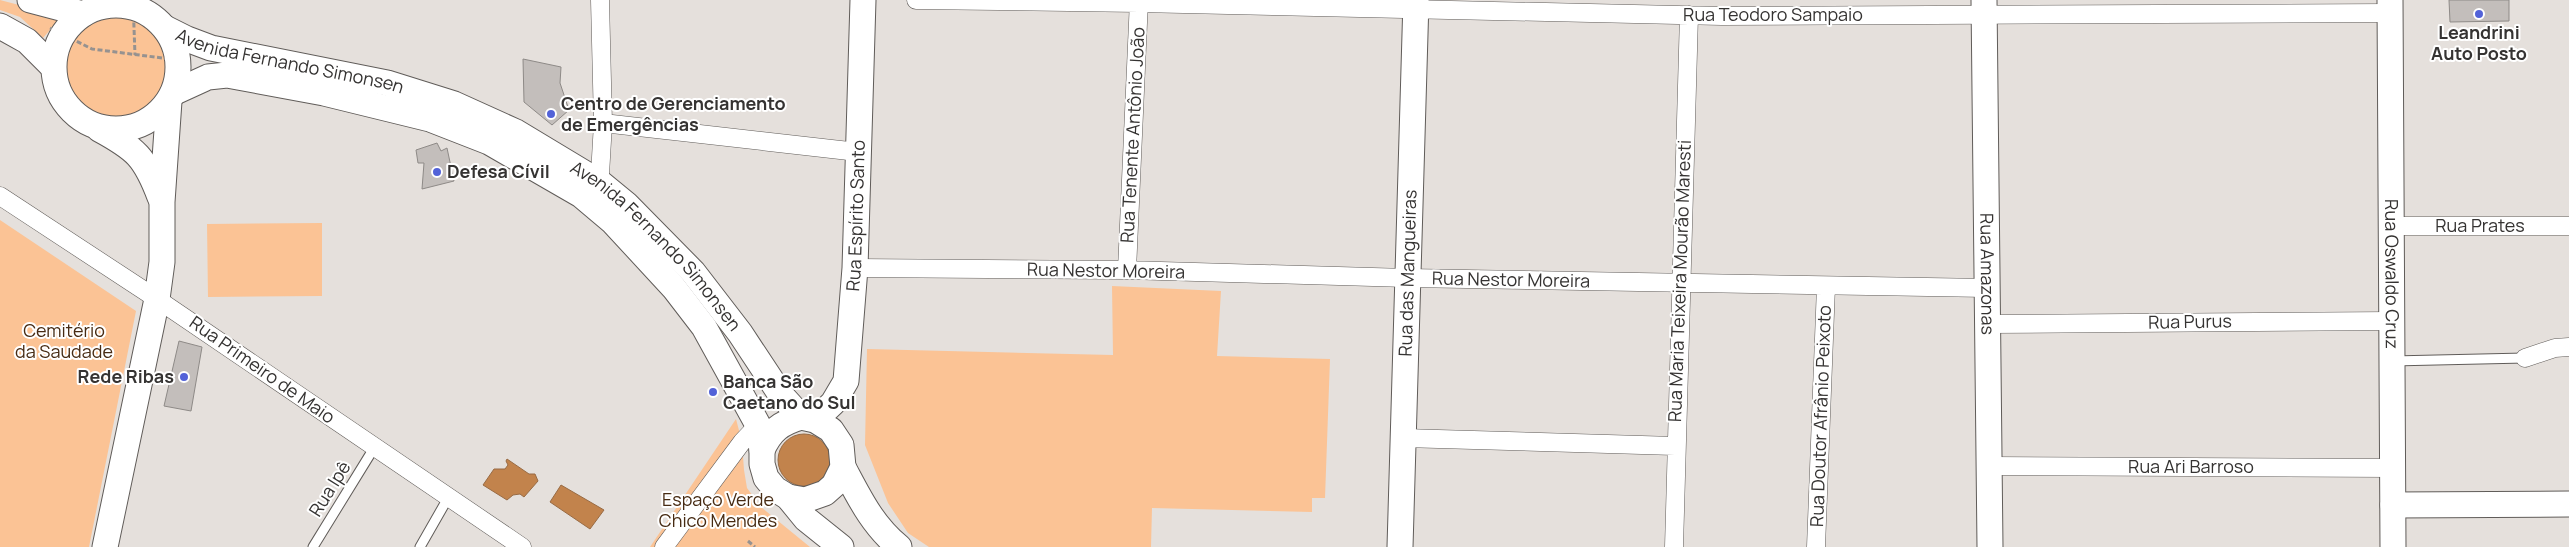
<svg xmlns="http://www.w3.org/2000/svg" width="2569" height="547" font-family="Manrope,sans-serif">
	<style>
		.green { fill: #fbc395 }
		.water { fill: #c2834c; stroke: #986b44 }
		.building { fill: #c3bebb; stroke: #8e8a87 }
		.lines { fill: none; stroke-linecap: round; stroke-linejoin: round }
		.lane-casing { stroke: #605c59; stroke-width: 11 }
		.street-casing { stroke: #605c59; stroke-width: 19 }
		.secondary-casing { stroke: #605c59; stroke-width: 27 }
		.path { stroke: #969290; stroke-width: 3; stroke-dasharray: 5 2.5; stroke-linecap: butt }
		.lane { stroke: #fff; stroke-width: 9 }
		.street { stroke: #fff; stroke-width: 18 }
		.secondary { stroke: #fff; stroke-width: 25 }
		.poi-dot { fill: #5262d8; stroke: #fff; stroke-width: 2 }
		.labels { text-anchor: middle; stroke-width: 4; stroke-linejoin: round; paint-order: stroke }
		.street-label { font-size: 18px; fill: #353332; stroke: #fff }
		.poi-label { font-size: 18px; font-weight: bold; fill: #353332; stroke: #fff; text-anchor: start }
		.park-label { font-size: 18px; fill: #472b13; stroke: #fff }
	</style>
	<rect width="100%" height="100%" fill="#e5e0dc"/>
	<path class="green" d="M0,0L57,15L56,23L43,38L20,17L0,10Z
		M65 69a51 51 0 1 1 102 0a51 51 0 1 1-102 0Z
		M0,220L136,311L89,547H0Z
		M322,223V296L208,297L207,224Z
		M1112,286L1221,291L1217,356L1330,359L1325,498H1312V512L1152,508L1151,547H929L908,533L888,503L865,445L867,349L1113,355Z
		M736,419L742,442L744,470L747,488L761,507L810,547H650Z"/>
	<path class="water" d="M778 460a26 26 0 1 1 52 0a26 26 0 1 1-52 0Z
		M507,459L529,474H535L538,481L524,497L520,494L513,495L507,500L483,485L494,469H505L508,465L506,461Z
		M561,485L604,510L590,529L550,502Z"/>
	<path class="building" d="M2449,0H2509V21L2450,22Z
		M523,59L561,67L560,83L569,110L552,125L524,102Z
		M437,143L441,151L447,148L454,181L422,189L424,163H418L416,150Z
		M179,341L202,347L191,411L164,406Z"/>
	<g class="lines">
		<g class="lane-casing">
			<path id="lane" d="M2392,361L2525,358
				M313,547L374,448
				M420,547L448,498"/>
		</g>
		<g class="street-casing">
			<path id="street" d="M916,0L1139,3L1722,16L2391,13
				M603,123L858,152
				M599,192L603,123L600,0
				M0,196L157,299L522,547
				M2392,226H2569
				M855,268L1127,270L1407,278L1987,288
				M1127,270L1139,0
				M1988,324L2392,321
				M2525,358L2555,348L2569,347
				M1403,438L1675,446
				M1990,466L2393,468
				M664,547L742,442L758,425
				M1674,547L1689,15
				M1816,547L1826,286"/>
		</g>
		<g class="secondary-casing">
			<g id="secondary">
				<path d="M30,0L83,14"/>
				<path id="s1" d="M1984,0L1990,547"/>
				<path id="s2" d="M2390,0L2393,547"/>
				<circle cx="116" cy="67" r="62"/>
				<path d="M0,26L27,41L53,67"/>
				<path id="s3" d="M165,28L187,39L211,48L387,83L454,104L516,132L599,182L627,205L693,272L740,333L781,395L801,417L815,420L831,430L841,445L843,467L834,485L825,493L805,500L788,497"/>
				<path d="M173,93L208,77L227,75L324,93L430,119L489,142L581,195L613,222L674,288L704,327L758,425L762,450V464L766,478L775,489L788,497L806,519L841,547"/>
				<path d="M99,129C136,149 145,157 160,197"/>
				<path id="s4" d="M815,420L833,403L846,381L855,268L863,0"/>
				<path d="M762,450C771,430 781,423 801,417"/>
				<path d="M843,467C859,497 872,525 899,547"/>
				<path d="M2393,505L2569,504"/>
				<path d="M105,547L157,299L162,262V202L169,101"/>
				<path id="s5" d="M1400,547L1416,0"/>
			</g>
		</g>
		<path class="path" d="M133,0L135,55
			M50,28L92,49L178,60
			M748,541L755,547"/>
		<use href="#lane" class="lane"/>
		<use href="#street" class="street"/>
		<use href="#secondary" class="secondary"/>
	</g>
	<g class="poi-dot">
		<circle cx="2479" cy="14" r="5"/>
		<circle cx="551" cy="114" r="5"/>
		<circle cx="437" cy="172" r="5"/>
		<circle cx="184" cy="377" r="5"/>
		<circle cx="713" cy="392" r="5"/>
	</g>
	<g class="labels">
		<g class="street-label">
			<text x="1773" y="21">Rua Teodoro Sampaio</text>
			<text dy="6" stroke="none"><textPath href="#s3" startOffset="130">Avenida Fernando Simonsen</textPath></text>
			<text transform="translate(1133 135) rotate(-87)" y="6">Rua Tenente Antônio João</text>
			<text dy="6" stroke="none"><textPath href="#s4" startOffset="216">Rua Espírito Santo</textPath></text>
			<text x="2480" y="232">Rua Prates</text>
			<text dy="6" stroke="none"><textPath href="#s3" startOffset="550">Avenida Fernando Simonsen</textPath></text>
			<text transform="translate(1106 271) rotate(1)" y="6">Rua Nestor Moreira</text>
			<text dy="6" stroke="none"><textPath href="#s5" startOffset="274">Rua das Mangueiras</textPath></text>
			<text dy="6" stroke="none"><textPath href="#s1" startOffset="274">Rua Amazonas</textPath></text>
			<text dy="6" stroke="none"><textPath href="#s2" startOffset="274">Rua Oswaldo Cruz</textPath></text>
			<text transform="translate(1511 280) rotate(1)" y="6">Rua Nestor Moreira</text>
			<text transform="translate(1680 281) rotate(-88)" y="6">Rua Maria Teixeira Mourão Maresti</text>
			<text transform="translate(2190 322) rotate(-1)" y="6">Rua Purus</text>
			<text transform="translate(262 370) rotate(35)" y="6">Rua Primeiro de Maio</text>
			<text transform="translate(1821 416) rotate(-88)" y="6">Rua Doutor Afrânio Peixoto</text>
			<text x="2191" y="473">Rua Ari Barroso</text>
			<text transform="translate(330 489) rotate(-58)" y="6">Rua Ipê</text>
		</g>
		<g class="poi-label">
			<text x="2479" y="39" text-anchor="middle">Leandrini<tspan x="2479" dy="21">Auto Posto</tspan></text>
			<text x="561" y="110">Centro de Gerenciamento<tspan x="561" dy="21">de Emergências</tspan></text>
			<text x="447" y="178">Defesa Cívil</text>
			<text x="174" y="383" text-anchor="end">Rede Ribas</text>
			<text x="723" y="388">Banca São<tspan x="723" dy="21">Caetano do Sul</tspan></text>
		</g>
		<g class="park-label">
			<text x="64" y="337">Cemitério<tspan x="64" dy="21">da Saudade</tspan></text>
			<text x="718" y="506">Espaço Verde<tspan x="718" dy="21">Chico Mendes</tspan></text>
		</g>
	</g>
</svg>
